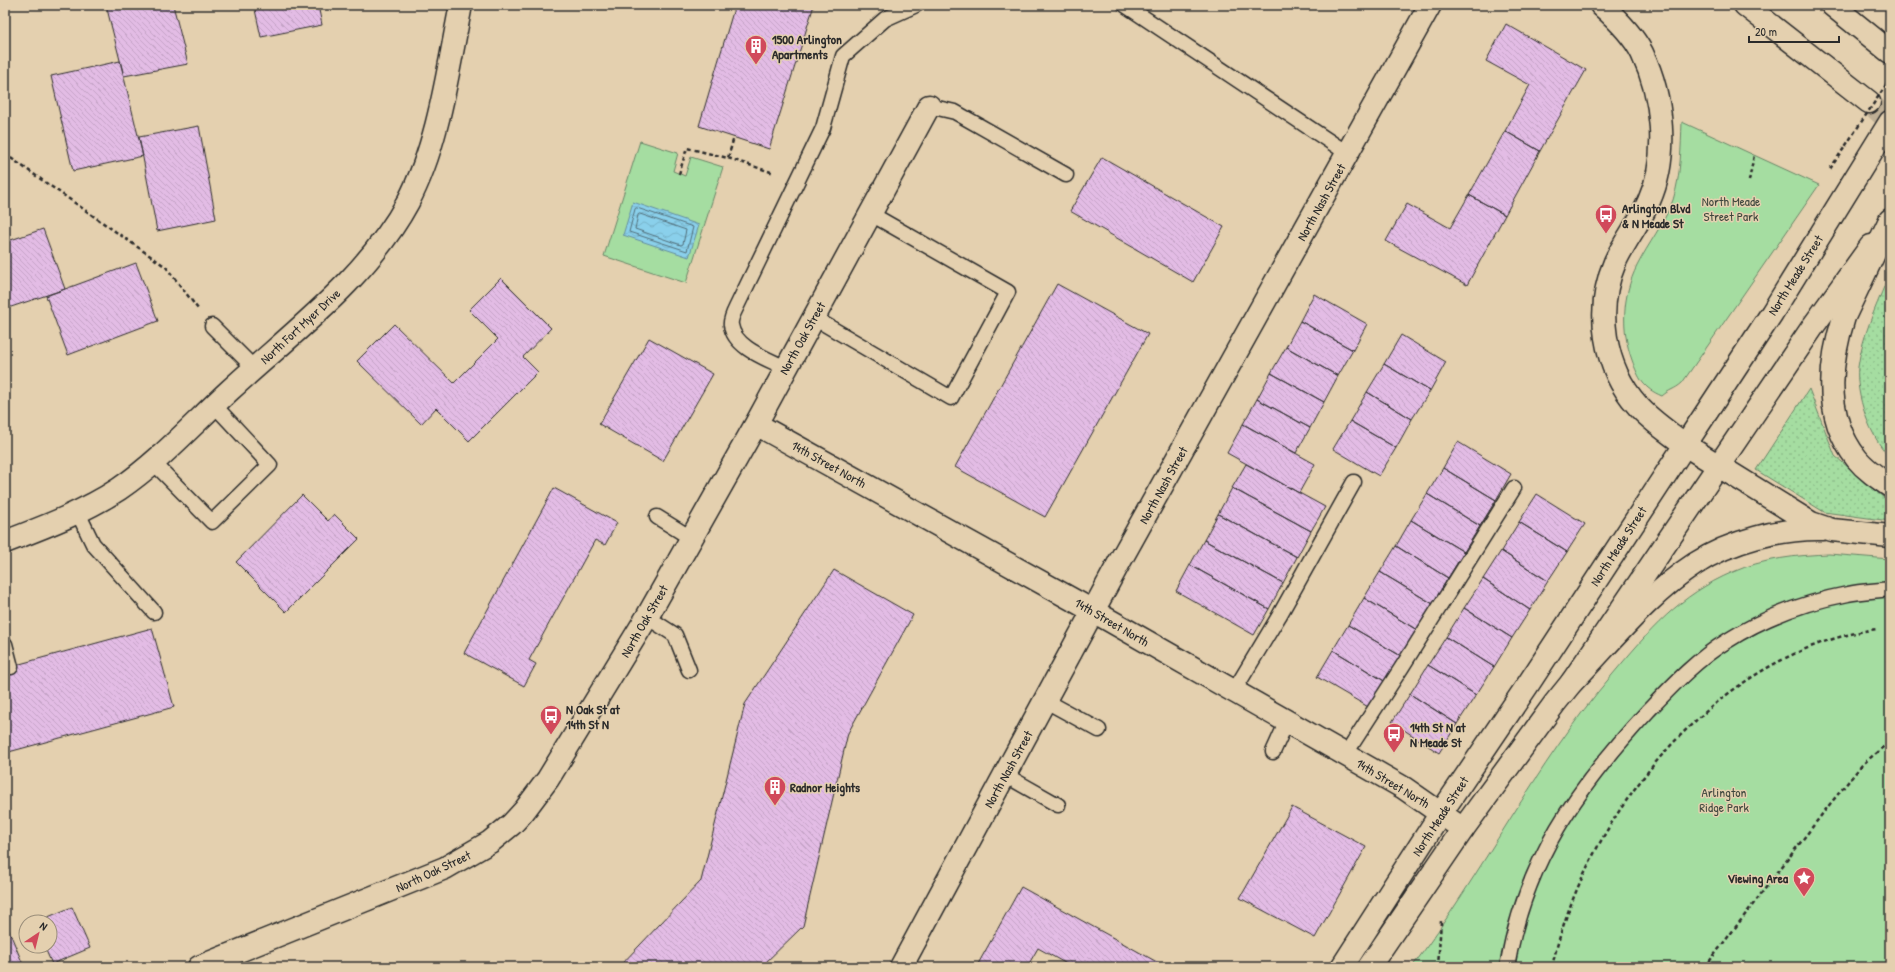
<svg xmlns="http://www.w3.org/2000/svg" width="1895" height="972" font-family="'Patrick Hand',sans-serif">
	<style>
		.grass { fill: url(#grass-dots); stroke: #688466 }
		.park { fill: #a5dda1; stroke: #688466 }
		.water { fill: url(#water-waves); stroke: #648e9e }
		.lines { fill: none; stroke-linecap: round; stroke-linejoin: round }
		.shore { stroke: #516d78; stroke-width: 1 }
		.building { fill: url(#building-back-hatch); stroke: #2b2b2b }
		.highway-tunnel { stroke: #bfaf95; stroke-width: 22; stroke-dasharray: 22 11; stroke-linecap: butt }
		.lane-casing { stroke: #2b2b2b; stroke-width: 17 }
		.street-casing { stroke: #2b2b2b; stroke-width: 25 }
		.secondary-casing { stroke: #2b2b2b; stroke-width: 25 }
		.highway-casing { stroke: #2b2b2b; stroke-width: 25 }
		.path { stroke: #2b2b2b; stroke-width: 2.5; stroke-dasharray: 4 3; stroke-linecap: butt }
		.lane { stroke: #e4d0af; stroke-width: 14 }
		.street { stroke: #e4d0af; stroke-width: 22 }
		.secondary { stroke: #e4d0af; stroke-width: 22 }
		.highway { stroke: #e4d0af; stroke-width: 22 }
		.path-bridge { stroke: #2b2b2b; stroke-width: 2.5; stroke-dasharray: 4 3; stroke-linecap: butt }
		.labels { text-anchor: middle; stroke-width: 3; stroke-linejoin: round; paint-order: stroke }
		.poi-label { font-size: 13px; font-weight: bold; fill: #2b2b2b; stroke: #e4d0af; text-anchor: start }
		.park-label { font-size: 13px; fill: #3d463d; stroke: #e4d0af }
		.street-label { font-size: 13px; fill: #2b2b2b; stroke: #e4d0af }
	</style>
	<defs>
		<pattern id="grass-dots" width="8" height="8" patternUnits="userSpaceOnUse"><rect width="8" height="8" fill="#a5dda1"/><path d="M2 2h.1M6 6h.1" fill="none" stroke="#8ebe8b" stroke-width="1.8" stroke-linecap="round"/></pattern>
		<pattern id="water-waves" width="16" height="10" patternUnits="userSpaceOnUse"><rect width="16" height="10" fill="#8ad0eb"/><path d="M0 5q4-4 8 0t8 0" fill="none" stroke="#77b3ca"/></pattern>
		<pattern id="building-back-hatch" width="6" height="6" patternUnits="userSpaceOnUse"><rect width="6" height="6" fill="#e3bce5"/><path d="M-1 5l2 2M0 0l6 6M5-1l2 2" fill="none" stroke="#c3a2c5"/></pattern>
	</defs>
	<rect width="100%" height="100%" fill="#e4d0af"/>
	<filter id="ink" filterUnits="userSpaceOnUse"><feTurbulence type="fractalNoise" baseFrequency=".025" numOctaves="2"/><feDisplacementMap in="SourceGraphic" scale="8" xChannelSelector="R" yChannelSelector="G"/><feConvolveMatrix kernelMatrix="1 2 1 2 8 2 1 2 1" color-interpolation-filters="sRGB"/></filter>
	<g filter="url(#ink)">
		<path class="grass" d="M1890,276V457C1870,438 1855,394 1858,367C1862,337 1875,309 1886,282Z
			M1809,389L1835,456L1890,503V521L1824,512L1756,470Z"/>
		<path class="park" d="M1682,122L1819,185L1682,383C1674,390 1670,389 1662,396C1643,388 1639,379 1632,360C1621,330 1622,296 1637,266C1648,244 1664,224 1673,200C1681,175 1681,147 1682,122Z
			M640,141L678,153L673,171L685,176L691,157L723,167L686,283L604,256Z
			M1829,554L1890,559V967H1412C1483,873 1535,765 1612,675C1649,631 1679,595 1733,572C1762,559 1798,555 1829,554Z"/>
		<path class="water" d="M633,202L699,225L689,257L623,235Z"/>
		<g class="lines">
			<path class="shore" d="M637,208L693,227L687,251L629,232L635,209Z
				M640,214L686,230L683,244L681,245L635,229L638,215Z"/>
		</g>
		<path class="building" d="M106,5H173L188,64L124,76Z
			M254,5H318L322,25L261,37Z
			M735,5H814L769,149L699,126Z
			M1506,24L1586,70L1540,151L1505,131L1530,85L1486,61Z
			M120,61L143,156L73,171L51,76Z
			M199,126L216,219L157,231L139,137Z
			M1505,131L1540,151L1505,215L1469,195Z
			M1102,157L1224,227L1193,282L1070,211Z
			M1469,195L1505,215L1467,285L1386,241L1407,204L1450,228Z
			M43,229L65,289L5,309V242Z
			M136,263L158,321L68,355L46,296Z
			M501,278L551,328L523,357L538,372L469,441L436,408L421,424L357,361L394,324L454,383L498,339L469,310Z
			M1057,284L1148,334L1045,517L955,467Z
			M1314,294L1367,324L1353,350L1300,321Z
			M1300,321L1353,350L1338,376L1286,347Z
			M1401,335L1446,362L1430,391L1384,364Z
			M649,338L713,374L663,461L599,424Z
			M1286,347L1338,376L1324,402L1271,373Z
			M1384,364L1430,391L1412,419L1367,392Z
			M1271,373L1324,402L1310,428L1257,399Z
			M1367,392L1412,419L1396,448L1350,421Z
			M1257,399L1310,428L1296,453L1243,424Z
			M1350,421L1396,448L1379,476L1333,449Z
			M1243,424L1315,464L1299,493L1227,453Z
			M1458,442L1511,474L1496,500L1443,468Z
			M1246,464L1325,507L1311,531L1232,488Z
			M1443,468L1496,500L1480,526L1427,494Z
			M554,488L617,523L605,545L595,540L529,660L536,664L524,686L464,653Z
			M1232,488L1311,531L1297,557L1218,514Z
			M1427,494L1480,526L1464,552L1411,520Z
			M1537,494L1585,524L1567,552L1519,522Z
			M302,495L328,521L334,514L359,539L286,612L236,562Z
			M1218,514L1297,557L1283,583L1204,540Z
			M1411,520L1464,552L1448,578L1396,546Z
			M1519,522L1567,552L1548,581L1501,551Z
			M1204,540L1283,583L1269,609L1190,565Z
			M1396,546L1448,578L1433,604L1380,572Z
			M1501,551L1548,581L1530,610L1483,579Z
			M1190,565L1269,609L1254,635L1176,591Z
			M834,570L913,615L848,733L803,926L761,967H619L701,881L745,704Z
			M1380,572L1433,604L1417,630L1364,598Z
			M1483,579L1530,610L1512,638L1464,608Z
			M1364,598L1417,630L1401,656L1348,625Z
			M1464,608L1512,638L1494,667L1446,637Z
			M1348,625L1401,656L1386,682L1333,650Z
			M152,628L174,707L5,753V668Z
			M1446,637L1494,667L1476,695L1428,665Z
			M1333,650L1386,682L1370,708L1317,677Z
			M1428,665L1476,695L1457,724L1410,694Z
			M1410,694L1457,724L1439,753L1392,722Z
			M1292,807L1366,847L1315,938L1240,898Z
			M1021,887L1166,967H1072L1038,948L1027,967H982L978,964Z
			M72,907L90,948L52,964L44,946H50V922H36Z
			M5,921L24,967H5Z"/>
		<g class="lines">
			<path class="highway-tunnel" d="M1869,102L1890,122"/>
			<g class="lane-casing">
				<path id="lane" d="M1125,5L1347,153
					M929,106L955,112L1066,175
					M814,318L951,398L1008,292L871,214
					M212,326L254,368
					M786,368C768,359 734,348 731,325C730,320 734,312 736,308L823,128L843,56L885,19L916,5
					M153,462L212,522L270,465L214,405
					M78,513L93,544L154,612
					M657,517L691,538
					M647,617L675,635L689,670
					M5,644L11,667
					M1234,691L1279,616L1354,482
					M1046,701L1099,730
					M1273,752L1287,721
					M1345,755L1402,667L1514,488
					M1005,775L1058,805
					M1507,967C1525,861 1576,789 1648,711C1672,686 1697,659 1727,641C1763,618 1806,602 1848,594C1862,591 1876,591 1890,589"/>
			</g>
			<g class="street-casing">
				<path id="street" d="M756,424L1093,611L1404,788L1463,829
					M5,542C44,527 84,512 119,489C160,461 194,423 230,390C293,332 367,278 408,202C439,143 448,69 461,5
					M199,967L445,868L490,842L512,824L524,811L548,779L647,617L756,424L929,106
					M901,967L1120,561L1430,5"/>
			</g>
			<g class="secondary-casing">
				<path id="secondary" d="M1342,967L1441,813L1527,686L1685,445C1670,433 1651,421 1638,406C1603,367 1595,309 1615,262C1625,240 1640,222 1649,201C1669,156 1663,97 1642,53C1633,35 1617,19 1601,5
					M1369,967L1463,829L1555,703L1572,682L1814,325L1871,246"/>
			</g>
			<g class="highway-casing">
				<path id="highway" d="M1745,5L1869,102
					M1832,5L1890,52
					M1890,122L1772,313L1685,445L1811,523L1832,530L1890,536
					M1890,220L1844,317C1829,364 1824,418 1857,459C1866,470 1878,478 1890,486
					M1572,682C1610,643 1649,594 1695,564C1730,541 1781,528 1823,529"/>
			</g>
			<path class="path" d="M5,154L166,267L198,309
				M728,158L774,173
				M679,174L687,148L728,158L734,137
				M1749,181L1754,155
				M1438,967L1441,921
				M1552,967C1585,815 1717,652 1877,629
				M1705,967L1830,804L1862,765L1890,741"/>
			<use href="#lane" class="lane"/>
			<use href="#street" class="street"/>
			<use href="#secondary" class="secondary"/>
			<use href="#highway" class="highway"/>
			<path class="path-bridge" d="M1830,169L1890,79"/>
		</g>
	</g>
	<defs>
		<g id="building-pin" transform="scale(1.15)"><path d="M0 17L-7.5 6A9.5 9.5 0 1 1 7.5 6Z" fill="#d1495b" stroke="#e4d0af"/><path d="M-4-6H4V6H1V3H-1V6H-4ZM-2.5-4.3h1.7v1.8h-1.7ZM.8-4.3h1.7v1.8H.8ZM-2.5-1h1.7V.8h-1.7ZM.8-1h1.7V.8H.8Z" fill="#fff"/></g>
		<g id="bus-pin" transform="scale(1.15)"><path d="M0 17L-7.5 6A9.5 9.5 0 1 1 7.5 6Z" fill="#d1495b" stroke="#e4d0af"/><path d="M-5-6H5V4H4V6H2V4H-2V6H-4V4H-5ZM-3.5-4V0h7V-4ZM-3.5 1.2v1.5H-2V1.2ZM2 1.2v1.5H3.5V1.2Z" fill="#fff"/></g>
		<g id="sight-pin" transform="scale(1.15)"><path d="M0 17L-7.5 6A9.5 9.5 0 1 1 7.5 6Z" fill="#d1495b" stroke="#e4d0af"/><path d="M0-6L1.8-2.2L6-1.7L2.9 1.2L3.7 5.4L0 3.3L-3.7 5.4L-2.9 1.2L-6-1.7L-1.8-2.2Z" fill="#fff"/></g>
	</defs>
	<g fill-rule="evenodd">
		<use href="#building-pin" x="756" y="46"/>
		<use href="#bus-pin" x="1606" y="215"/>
		<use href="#bus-pin" x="551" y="716"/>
		<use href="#bus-pin" x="1394" y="734"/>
		<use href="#building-pin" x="775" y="787"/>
		<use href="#sight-pin" x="1804" y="878"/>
	</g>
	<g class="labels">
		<g class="poi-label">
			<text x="772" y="44">1500 Arlington<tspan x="772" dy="15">Apartments</tspan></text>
			<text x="1622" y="213">Arlington Blvd<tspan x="1622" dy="15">&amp; N Meade St</tspan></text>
			<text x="566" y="714">N Oak St at<tspan x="566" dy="15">14th St N</tspan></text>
			<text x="1410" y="732">14th St N at<tspan x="1410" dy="15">N Meade St</tspan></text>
			<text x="790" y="792">Radnor Heights</text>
			<text x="1788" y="883" text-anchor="end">Viewing Area</text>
		</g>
		<g class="park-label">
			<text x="1731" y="206">North Meade<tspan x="1731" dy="15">Street Park</tspan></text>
			<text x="1724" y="797">Arlington<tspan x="1724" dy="15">Ridge Park</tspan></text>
		</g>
		<g class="street-label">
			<text transform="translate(1321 202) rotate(-61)" y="5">North Nash Street</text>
			<text transform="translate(1795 275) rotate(-58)" y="5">North Meade Street</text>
			<text transform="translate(300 326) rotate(-43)" y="5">North Fort Myer Drive</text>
			<text transform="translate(802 338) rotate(-61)" y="5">North Oak Street</text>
			<text transform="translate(829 464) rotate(29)" y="5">14th Street North</text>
			<text transform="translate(1163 485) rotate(-61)" y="5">North Nash Street</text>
			<text transform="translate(1618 546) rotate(-57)" y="5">North Meade Street</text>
			<text transform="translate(644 621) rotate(-60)" y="5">North Oak Street</text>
			<text transform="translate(1112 622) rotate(30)" y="5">14th Street North</text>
			<text transform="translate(1008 769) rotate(-61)" y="5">North Nash Street</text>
			<text transform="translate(1393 783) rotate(31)" y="5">14th Street North</text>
			<text transform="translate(1440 816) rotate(-57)" y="5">North Meade Street</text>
			<text transform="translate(433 871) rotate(-25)" y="5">North Oak Street</text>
		</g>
	</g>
	<rect width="1895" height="972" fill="none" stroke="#e4d0af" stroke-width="20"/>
	<rect x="10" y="10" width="1875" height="952" fill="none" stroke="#2b2b2b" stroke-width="1.5" filter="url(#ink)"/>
	<g transform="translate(38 934) rotate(35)"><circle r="19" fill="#e4d0af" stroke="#9a8e7a"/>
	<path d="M0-3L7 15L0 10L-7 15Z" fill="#d1495b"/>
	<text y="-6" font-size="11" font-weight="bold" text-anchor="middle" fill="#2b2b2b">N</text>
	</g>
	<path d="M1749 36v6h90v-6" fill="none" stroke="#2b2b2b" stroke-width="2"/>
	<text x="1755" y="36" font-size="12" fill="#2b2b2b" stroke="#e4d0af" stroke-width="3" paint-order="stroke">20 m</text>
</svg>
